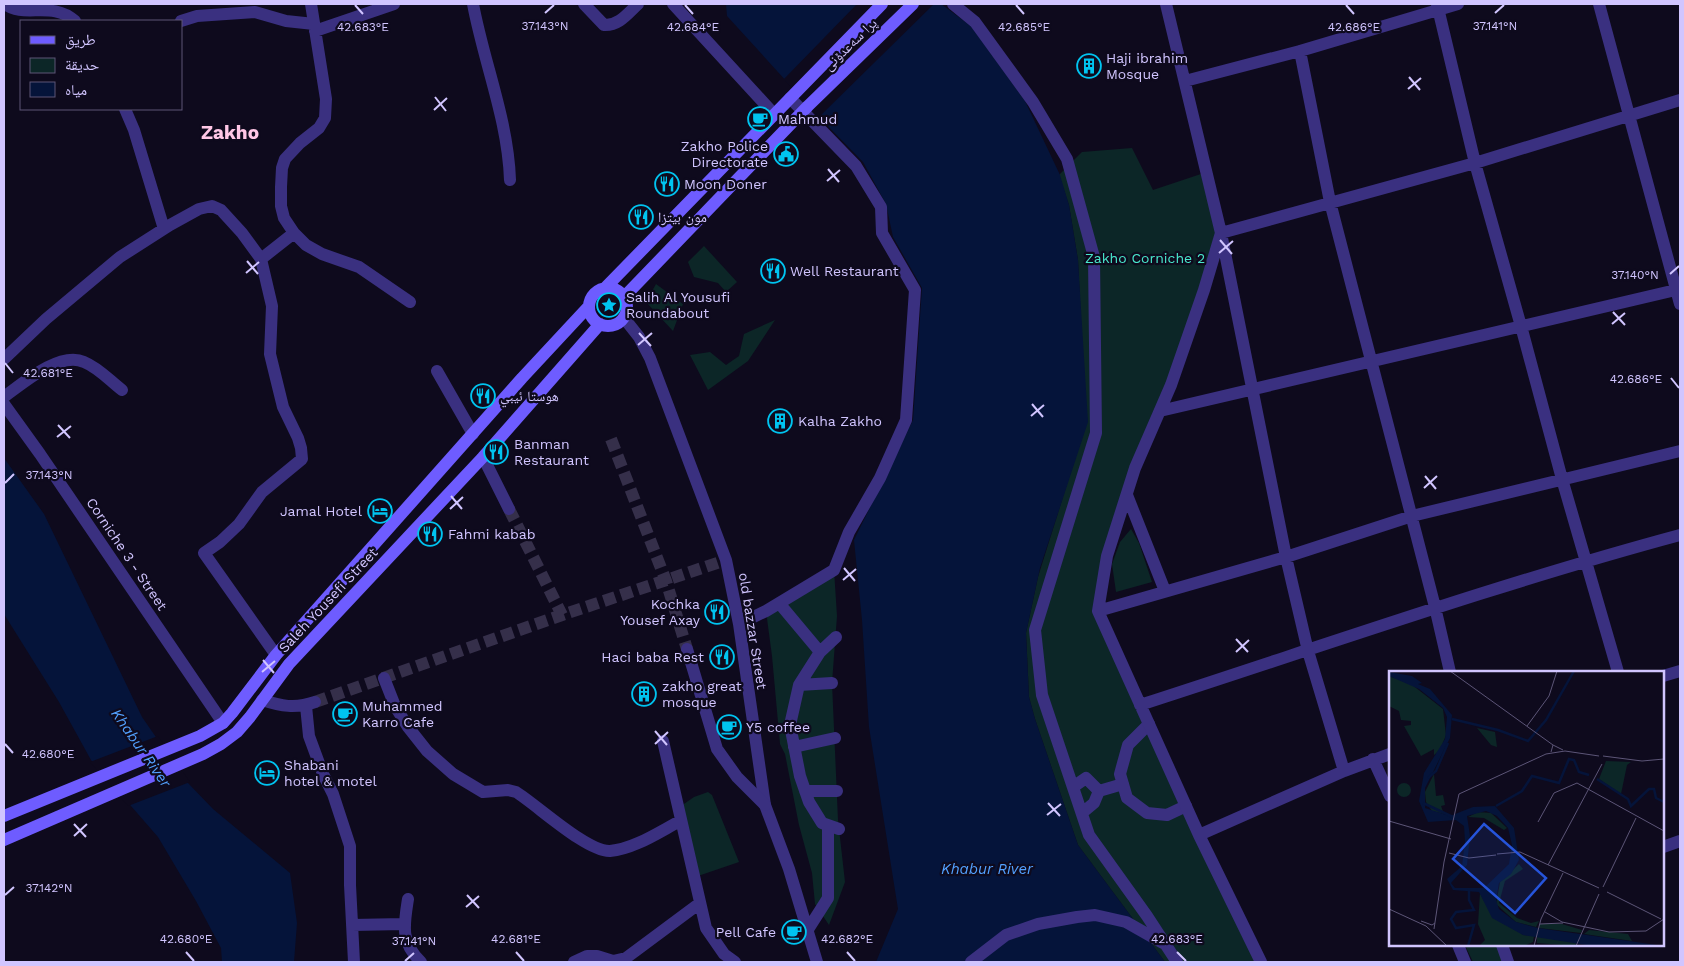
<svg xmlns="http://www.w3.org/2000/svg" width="1684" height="966" font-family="'Work Sans','Noto Naskh Arabic',sans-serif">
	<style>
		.green { fill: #0c2627 }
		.water { fill: #05143a }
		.pier { fill: #0e0a1d }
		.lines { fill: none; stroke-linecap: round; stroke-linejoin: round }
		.minor-tunnel { stroke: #352f4a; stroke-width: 12; stroke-dasharray: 12 6; stroke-linecap: butt }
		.pedestrian { stroke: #3a3080; stroke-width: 12 }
		.minor { stroke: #3a3080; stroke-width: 12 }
		.tertiary { stroke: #3a3080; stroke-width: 12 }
		.secondary { stroke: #6e5cff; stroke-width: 12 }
		.ticks { fill: none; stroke: #d1c5ff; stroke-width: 2 }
		.labels { text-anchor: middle; stroke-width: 4.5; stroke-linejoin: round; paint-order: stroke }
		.street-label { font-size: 14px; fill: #d1c5ff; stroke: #0e0a1d }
		.poi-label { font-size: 14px; fill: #d1c5ff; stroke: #0e0a1d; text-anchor: start }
		.park-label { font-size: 14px; fill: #49e8cd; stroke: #0e0a1d }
		.water-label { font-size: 15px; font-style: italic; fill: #53a1ff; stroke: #0e0a1d }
		.district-label { font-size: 19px; font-weight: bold; fill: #ffc7e6; stroke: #0e0a1d }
		.inset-river { fill: none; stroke: #05143a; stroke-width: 2.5 }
		.inset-road { fill: none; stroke: #5c5577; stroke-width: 1 }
		.view { fill: #2654da; fill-opacity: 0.15; stroke: #2654da; stroke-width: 2.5 }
		.inset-edge { fill: none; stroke: #d1c5ff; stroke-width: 2.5 }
		.ticks-label { font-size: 12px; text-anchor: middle; fill: #d1c5ff; stroke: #0e0a1d; stroke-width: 4.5; stroke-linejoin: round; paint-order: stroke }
	</style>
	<rect width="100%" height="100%" fill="#0e0a1d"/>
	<path class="green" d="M1132,148L1153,190L1207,172L1221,233L1108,553L1098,611L1261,962H1165L1078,845L1035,719L1029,697L1026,633L1038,577L1086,423L1078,260L1069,205L1059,175L1082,152Z
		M704,246L737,282L726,292L718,283L694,277L688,262Z
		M656,284L683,304L673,331L646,302Z
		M775,320L748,361L708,390L690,355L710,352L726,365L739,356L744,334Z
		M1131,529L1139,543L1152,582L1116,592L1112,564L1120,542Z
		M834,570L837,616L832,683L838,820L845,882L829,925L815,904L812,873L799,825L785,754L780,744L772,656L766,611Z
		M708,792L712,795L739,862L698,876L681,806L694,797Z
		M1465,945H1499L1504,962H1473Z"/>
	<path class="water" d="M726,4H941L971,26L1025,101L1060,175L1069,205L1078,260L1088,422L1040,568L1026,633L1029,697L1035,719L1078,845L1165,962H876L898,909L869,727L862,620L854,540L913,420L922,288L893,237L886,204L863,162L819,117L727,16Z
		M4,458L44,514L142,717L187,782L213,809L290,873L297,923L294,962H222L221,948L196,901L158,837L91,760L59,702L4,614Z"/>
	<path class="pier" d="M857,4H934L819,117L784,79Z
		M158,736L190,782L128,806L90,762Z"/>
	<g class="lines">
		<path class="minor-tunnel" d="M611,439L666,581L687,649
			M509,509L562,615
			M315,702L562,615L726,560"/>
		<path class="pedestrian" d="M953,4L975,22L1033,102L1067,159L1094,257L1096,433L1035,630L1042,695L1089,835L1147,916L1177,962
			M624,318L639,337L650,358L726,560L739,624L765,805L789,869L817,962
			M779,603L820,652
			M739,624L766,611L834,570L849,532L880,478L906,420L915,290L882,233L881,207L856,166L790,98
			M836,637L820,652L799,685L790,725L800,776L809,802L822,823L839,829
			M799,685L832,683
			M1149,724L1128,745L1120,774L1127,798L1147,813L1167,815L1186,806
			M794,747L835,738
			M1073,787L1086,778L1099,791L1123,784
			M805,791H837
			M1082,813L1094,803L1099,791
			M807,931L828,898V825
			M971,962L1006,935L1038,924L1077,917L1095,915L1126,922L1163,943"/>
		<path class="minor" d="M5,4C24,19 52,0 75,21
			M311,4L326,99L325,118L319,128L300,143L285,159L282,168L281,187V206L284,218L294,233L306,245L322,254L359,267L410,302
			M473,4C484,63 508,120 510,180
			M584,4L604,25C619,26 628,13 638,4
			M1166,4L1221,233L1204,290L1171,385L1135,468L1107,556L1098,611L1199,835L1261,962
			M1437,4L1475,163L1521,326L1562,479L1618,672
			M1599,4L1680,304
			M181,21L197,16L255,12L286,21L314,24
			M315,31L394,4
			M1300,51L1330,202L1435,607L1450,672
			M1185,81L1300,51L1458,4
			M125,109L134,130L164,229
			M261,259L294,233
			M4,359L46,319L120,257L170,225L199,209L212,206L221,210L242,233L261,259L272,306L270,354L283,407L298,438L301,448L302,459L262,492L239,524L220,542L204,553L276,655
			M437,371L473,434
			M4,397C23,383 60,351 84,362C99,368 110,381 122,390
			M1160,411L1680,289
			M483,457L509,509
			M1127,495L1165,591
			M1098,611L1286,557L1412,516L1680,451
			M687,649L717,749L737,777L765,805
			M1663,676L1680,671
			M384,678L395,706L408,727L427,751L453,774L483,792L508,790L516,792C537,805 587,852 610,851C634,849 659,832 680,821
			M262,700C281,706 295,709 315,702
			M1140,705C1320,647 1498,584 1680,535
			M306,706L309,736L323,774L333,794L350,846V885L354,962
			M663,741L706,928L724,954L735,962
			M1373,759L1390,796
			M1344,771L1308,651L1286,557L1221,233L1475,163L1680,100
			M1199,835L1344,771L1390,754
			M1663,847L1680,841
			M408,899C404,925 400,942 421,962
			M352,925L404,924
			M1458,945L1465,962
			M1502,945L1508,962
			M574,962L587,956H597L613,961L626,958L700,903"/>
		<path class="tertiary" d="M673,4L774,114
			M4,404L40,454L223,723"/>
		<path class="secondary" d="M606,287L882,4
			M589 307a19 19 0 1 1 38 0a19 19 0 1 1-38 0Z
			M625,296L808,106L913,4
			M4,816L200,736L223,723L232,713L276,655L522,378L589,306
			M4,840L203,754L221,744L237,732L250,717L289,664L483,457L600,324"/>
	</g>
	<path class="ticks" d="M355,5L363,14M685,5L693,14M1016,5L1024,14M1346,5L1354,14M545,13L554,5M1495,13L1504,5M1409,77L1420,90M1408,89L1421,78M435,97L446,111M434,110L447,98M828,169L839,182M827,181L840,170M1220,240L1232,254M1219,253L1233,241M247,261L258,274M246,273L259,262M1670,274L1679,266M1613,312L1625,325M1612,324L1625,313M639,333L651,346M638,345L652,333M5,363L13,373M1671,378L1679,388M1032,404L1043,417M1031,416L1044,405M58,425L70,438M57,437L71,426M1425,476L1436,489M5,483L14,474M1424,488L1437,476M451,496L462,509M450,509L463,497M844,568L855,581M843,580L856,569M1236,639L1248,652M1236,652L1249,640M263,660L274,673M262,672L275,661M655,731L667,745M5,744L13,753M655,744L668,732M1048,803L1060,816M1047,815L1061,804M74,824L86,837M74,836L87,824M5,895L14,887M467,895L479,908M466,907L479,896M186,952L194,961M516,952L524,961M847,952L855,961M1177,952L1186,961M405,961L414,953"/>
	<defs>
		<g id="building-ring" transform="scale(1.25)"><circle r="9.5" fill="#0e0a1d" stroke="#00c4f0" stroke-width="1.5"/><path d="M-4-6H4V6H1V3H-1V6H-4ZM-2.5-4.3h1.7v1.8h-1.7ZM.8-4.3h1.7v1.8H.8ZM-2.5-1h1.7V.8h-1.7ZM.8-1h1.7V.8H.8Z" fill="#00c4f0"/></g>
		<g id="cafe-ring" transform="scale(1.25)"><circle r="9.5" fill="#0e0a1d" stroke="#00c4f0" stroke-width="1.5"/><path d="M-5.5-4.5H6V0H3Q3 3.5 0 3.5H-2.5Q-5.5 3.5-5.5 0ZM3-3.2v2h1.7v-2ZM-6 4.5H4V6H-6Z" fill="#00c4f0"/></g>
		<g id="civic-ring" transform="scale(1.25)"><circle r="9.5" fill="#0e0a1d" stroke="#00c4f0" stroke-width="1.5"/><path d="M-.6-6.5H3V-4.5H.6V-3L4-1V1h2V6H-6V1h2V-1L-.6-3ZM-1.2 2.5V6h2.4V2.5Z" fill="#00c4f0"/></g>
		<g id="restaurant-ring" transform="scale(1.25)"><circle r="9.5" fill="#0e0a1d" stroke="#00c4f0" stroke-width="1.5"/><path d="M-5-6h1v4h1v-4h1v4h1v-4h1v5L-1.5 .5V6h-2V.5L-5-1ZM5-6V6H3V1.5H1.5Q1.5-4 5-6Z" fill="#00c4f0"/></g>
		<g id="sight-ring" transform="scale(1.25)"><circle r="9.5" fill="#0e0a1d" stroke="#00c4f0" stroke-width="1.5"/><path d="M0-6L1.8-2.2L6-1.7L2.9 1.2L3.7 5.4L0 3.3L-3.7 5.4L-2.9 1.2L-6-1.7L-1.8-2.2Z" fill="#00c4f0"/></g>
		<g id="hotel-ring" transform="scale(1.25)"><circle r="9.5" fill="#0e0a1d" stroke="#00c4f0" stroke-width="1.5"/><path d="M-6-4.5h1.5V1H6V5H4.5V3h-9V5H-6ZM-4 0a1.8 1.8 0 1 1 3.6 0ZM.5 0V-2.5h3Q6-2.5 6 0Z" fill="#00c4f0"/></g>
	</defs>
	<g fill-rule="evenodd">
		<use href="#building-ring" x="1089" y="66"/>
		<use href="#cafe-ring" x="760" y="119"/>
		<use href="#civic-ring" x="786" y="154"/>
		<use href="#restaurant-ring" x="667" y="184"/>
		<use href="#restaurant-ring" x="641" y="217"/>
		<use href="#restaurant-ring" x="773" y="271"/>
		<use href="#sight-ring" x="609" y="305"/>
		<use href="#restaurant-ring" x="483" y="396"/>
		<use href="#building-ring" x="780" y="421"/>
		<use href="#restaurant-ring" x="496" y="452"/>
		<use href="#hotel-ring" x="380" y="511"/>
		<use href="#restaurant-ring" x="430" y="534"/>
		<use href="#restaurant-ring" x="717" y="612"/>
		<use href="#restaurant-ring" x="722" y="657"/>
		<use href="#building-ring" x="644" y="694"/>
		<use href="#cafe-ring" x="345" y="714"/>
		<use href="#cafe-ring" x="729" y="727"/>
		<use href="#hotel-ring" x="267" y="773"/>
		<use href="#cafe-ring" x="794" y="932"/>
	</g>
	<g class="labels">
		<g class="street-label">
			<text transform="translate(850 44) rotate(-44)" y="5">پرا سەعدۆنی</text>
			<text transform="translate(127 554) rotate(56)" y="5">Corniche 3 - Street</text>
			<text transform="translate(328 600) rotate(-47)" y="5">Saleh Yousefi Street</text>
			<text transform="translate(753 631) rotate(81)" y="5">old bazzar Street</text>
		</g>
		<g class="poi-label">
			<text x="1106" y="63">Haji ibrahim<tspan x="1106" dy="16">Mosque</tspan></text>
			<text x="778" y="124">Mahmud</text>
			<text x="768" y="151" text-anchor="end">Zakho Police<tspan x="768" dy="16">Directorate</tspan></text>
			<text x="684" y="189">Moon Doner</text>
			<text x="658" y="222">مون بيتزا</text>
			<text x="790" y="276">Well Restaurant</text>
			<text x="626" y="302">Salih Al Yousufi<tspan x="626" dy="16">Roundabout</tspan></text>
			<text x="500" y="401">هوستا ئيبي</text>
			<text x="798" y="426">Kalha Zakho</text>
			<text x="514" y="449">Banman<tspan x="514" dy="16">Restaurant</tspan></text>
			<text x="362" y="516" text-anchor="end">Jamal Hotel</text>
			<text x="448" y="539">Fahmi kabab</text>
			<text x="700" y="609" text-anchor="end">Kochka<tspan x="700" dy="16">Yousef Axay</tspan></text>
			<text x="704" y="662" text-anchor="end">Haci baba Rest</text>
			<text x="662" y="691">zakho great<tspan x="662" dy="16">mosque</tspan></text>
			<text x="362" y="711">Muhammed<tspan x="362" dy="16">Karro Cafe</tspan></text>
			<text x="746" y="732">Y5 coffee</text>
			<text x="284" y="770">Shabani<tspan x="284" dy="16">hotel &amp; motel</tspan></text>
			<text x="776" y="937" text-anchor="end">Pell Cafe</text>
		</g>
		<g class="park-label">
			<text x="1145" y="263">Zakho Corniche 2</text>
		</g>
		<g class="water-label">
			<text transform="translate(141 748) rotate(55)" y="5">Khabur River</text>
			<text x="987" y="874">Khabur River</text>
		</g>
		<g class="district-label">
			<text x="230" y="139">Zakho</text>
		</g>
	</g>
	<g transform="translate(1389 671)">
		<rect width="275" height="275" fill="#0e0a1d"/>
		<path d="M0,5L22,13L54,38L57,64L51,79L45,84V78L32,85L15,55L22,54V50L12,49L10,40L0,35ZM88,57L106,61L108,76L102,74ZM217,90L242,91L238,94L232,123L210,108ZM45,103L47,125L54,124L56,134L52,135L55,143L43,140L37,131L36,121ZM8 119a7 7 0 1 1 14 0a7 7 0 1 1-14 0ZM89,141L102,142L118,157L115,159L95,147L79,146ZM130,193L134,198L116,210L110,232L128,247L142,252L150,250L147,256L127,251L107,233L111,211ZM91,222L95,230L134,264L145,265L144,271L135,275H90L96,269L89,253ZM151,253H173L193,259L192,262L150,257ZM200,259L239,263L243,270L195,263ZM148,264L183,269L188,270L186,275L148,272Z" fill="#0c2627"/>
		<path d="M0,1L23,5L33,12L29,13L41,18L63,44L61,67L36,117V137L61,145L84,136L106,135L125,157L130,189L122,203L110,212L107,229L110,238L127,251L149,257L275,275H204L134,264L103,247L90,221L64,219L58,208L73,195L76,170L75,155L67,149L39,151L30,130L35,102L56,68L58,46L54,37L30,18L0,5ZM97,140L108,145L119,157L123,174L120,193L95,217H66L62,212L78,194L81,165L78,145Z" fill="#05143a" fill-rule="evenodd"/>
		<path class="inset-river" d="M63,48L109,59L139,70L157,49L185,0M39,107L47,100L59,72M208,108L239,128L242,135L260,118H265L267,127L275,131M34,132L64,146M107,135L133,120L143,105L170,112L180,88L185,89L190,101L200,104M79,275L85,254L67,257L62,248L67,241L85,239L80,229V218"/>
		<path class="inset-road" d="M61,0L164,74M138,55L160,25L168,0M162,81L164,74L174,79M214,85L253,90L275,88M0,150L62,168M149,151L165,122L188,112L275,160M60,182L80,187L107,184M108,183L131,181L210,217M159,194L213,93M214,216L247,147M218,221L272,248M0,238L37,255L58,275M156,241L173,251L220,261L257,260L275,248M32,250L43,254L46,252M151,253L174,252M45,258L55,191L70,123L157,83L176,80L210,85M141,275H164M145,275L152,248L174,202M187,275L210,223"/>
		<path class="view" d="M95,153L157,207L126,242L64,188Z"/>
		<rect width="275" height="275" class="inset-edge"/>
	</g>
	<g class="ticks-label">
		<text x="545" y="30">37.143°N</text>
		<text x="1495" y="30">37.141°N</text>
		<text x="363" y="31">42.683°E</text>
		<text x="693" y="31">42.684°E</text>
		<text x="1024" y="31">42.685°E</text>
		<text x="1354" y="31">42.686°E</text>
		<text x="1635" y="279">37.140°N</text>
		<text x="48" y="377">42.681°E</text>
		<text x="1636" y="383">42.686°E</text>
		<text x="49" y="479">37.143°N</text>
		<text x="48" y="758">42.680°E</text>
		<text x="49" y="892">37.142°N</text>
		<text x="186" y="943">42.680°E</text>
		<text x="516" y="943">42.681°E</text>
		<text x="847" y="943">42.682°E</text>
		<text x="1177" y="943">42.683°E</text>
		<text x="414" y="945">37.141°N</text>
	</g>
	<rect width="1684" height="966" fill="none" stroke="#d1c5ff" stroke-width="10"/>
	<rect x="20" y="20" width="162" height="90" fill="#0e0a1d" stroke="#5c5577"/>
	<rect x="30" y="36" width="25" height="8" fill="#6e5cff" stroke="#5c5577"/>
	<text x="65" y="45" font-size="15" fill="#d1c5ff">طريق</text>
	<rect x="30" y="58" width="25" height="15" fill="#0c2627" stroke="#5c5577"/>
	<text x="65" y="70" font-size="15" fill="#d1c5ff">حديقة</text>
	<rect x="30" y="82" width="25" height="15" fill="#05143a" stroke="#5c5577"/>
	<text x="65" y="95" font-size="15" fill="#d1c5ff">مياه</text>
</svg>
